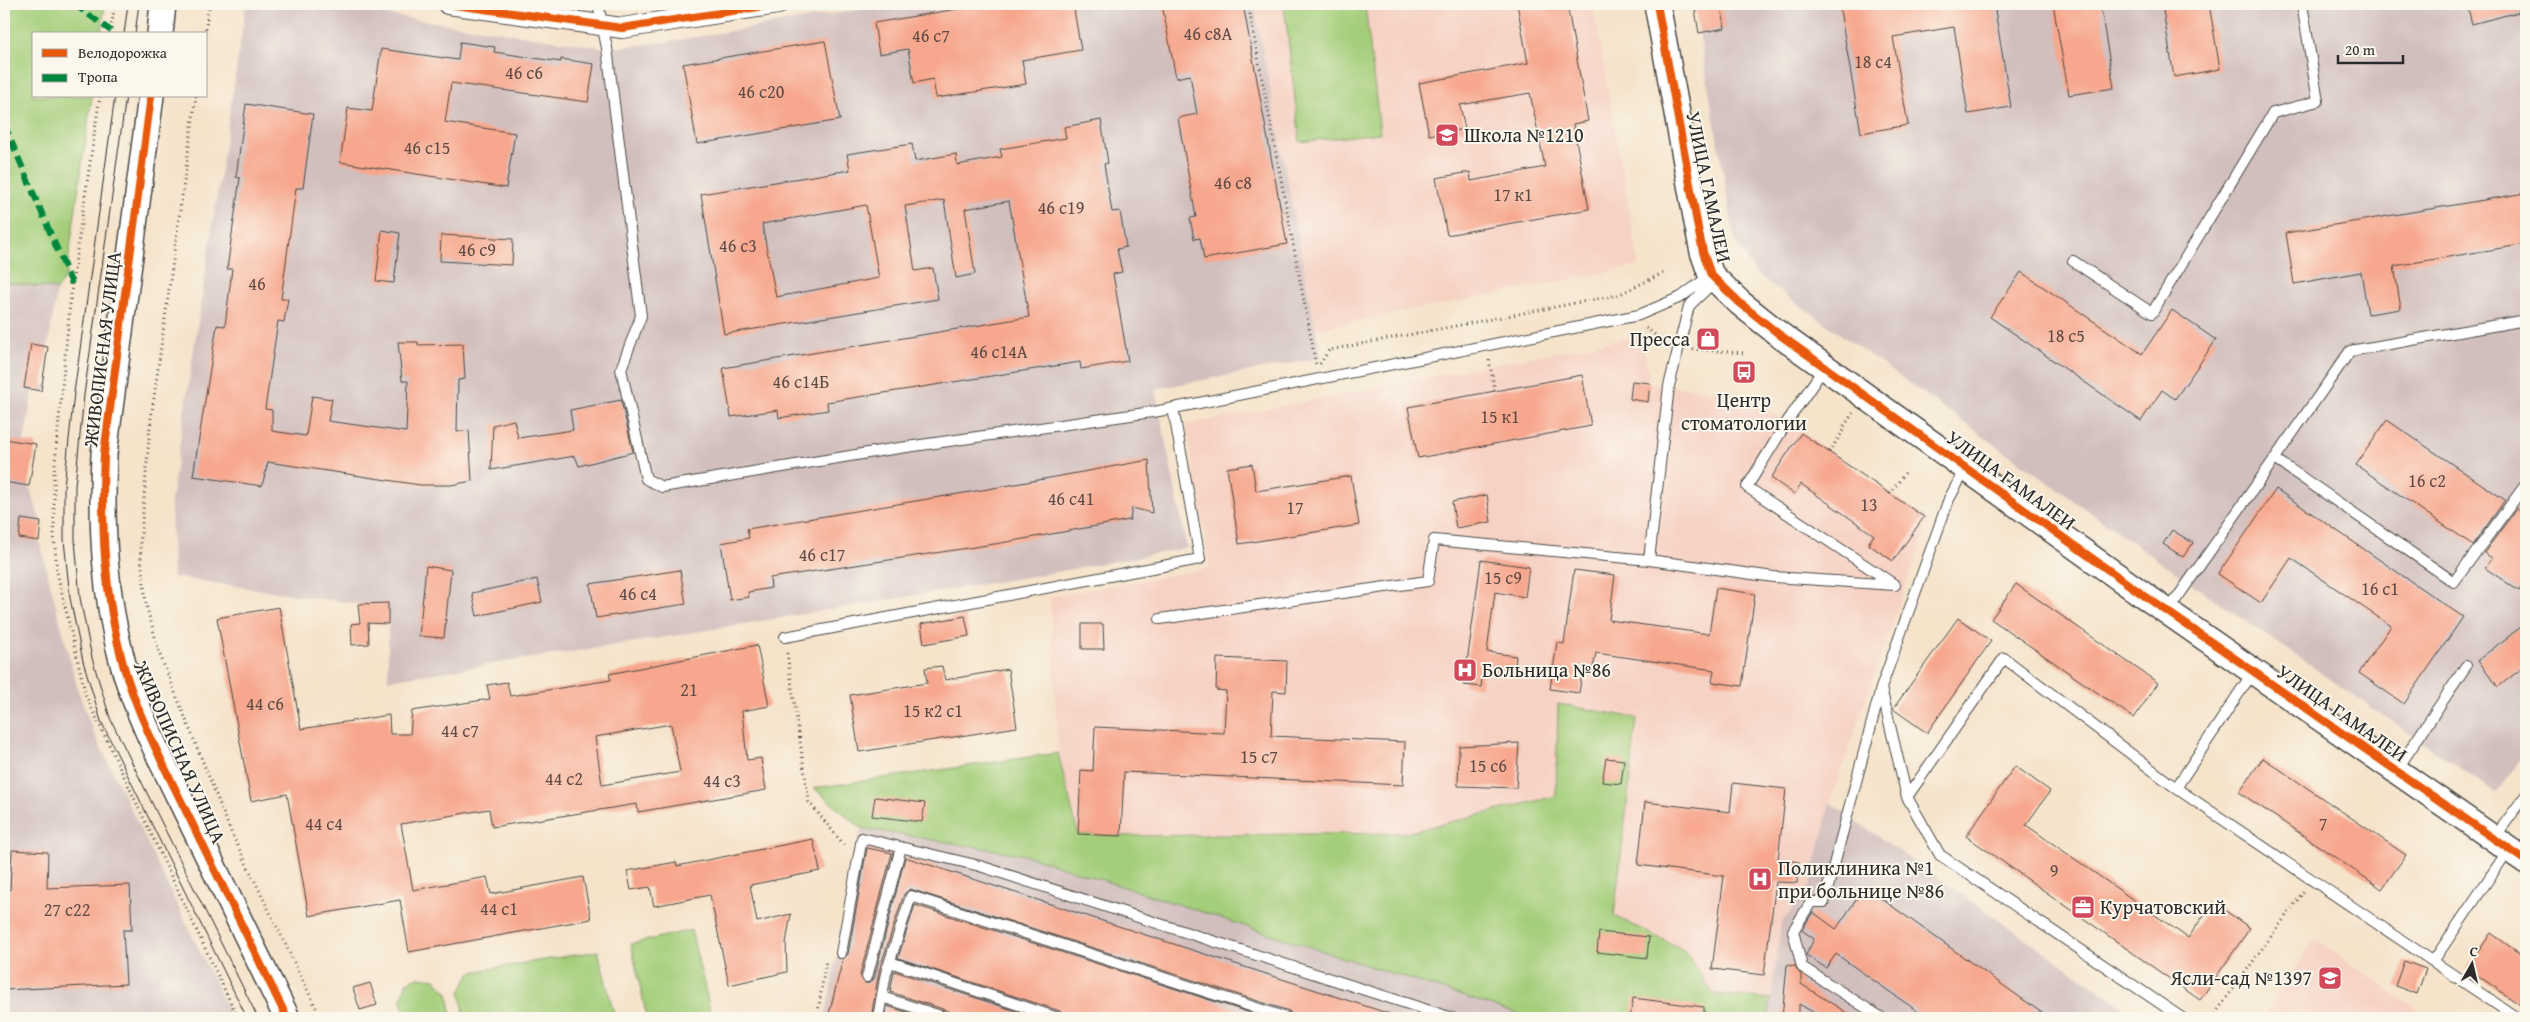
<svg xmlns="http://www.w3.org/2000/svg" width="2530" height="1022" font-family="'Gentium Book Plus',serif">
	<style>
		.built { fill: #f6d2c4 }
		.industrial { fill: #d1bfbe }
		.green { fill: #a4ce7a; stroke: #687c52 }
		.building { fill: #f7a78d; fill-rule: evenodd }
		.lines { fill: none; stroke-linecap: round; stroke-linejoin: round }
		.service-casing { stroke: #494743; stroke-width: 12 }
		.minor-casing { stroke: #494743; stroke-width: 22 }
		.tertiary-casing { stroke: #494743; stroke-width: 28 }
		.path { stroke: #494743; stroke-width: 3; stroke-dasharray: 1 4; stroke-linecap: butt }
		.service { stroke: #fff; stroke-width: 10 }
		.minor { stroke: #fff; stroke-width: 20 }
		.tertiary { stroke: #fff; stroke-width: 25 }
		.tram { stroke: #2b2b2b; stroke-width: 1 }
		.quiet { stroke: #00873e; stroke-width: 6; stroke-dasharray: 12 6; stroke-linecap: butt }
		.cycleway-casing { stroke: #fbf7ec; stroke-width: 11 }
		.cycleway { stroke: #e8590c; stroke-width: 8 }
		.labels { text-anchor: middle; stroke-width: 4; stroke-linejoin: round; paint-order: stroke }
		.number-label { font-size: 18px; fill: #5e4a44 }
		.poi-label { font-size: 20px; fill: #2b2b2b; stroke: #fbf7ec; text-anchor: start }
		.street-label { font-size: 20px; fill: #2b2b2b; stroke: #fbf7ec }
	</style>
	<rect width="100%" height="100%" fill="#fbf7ec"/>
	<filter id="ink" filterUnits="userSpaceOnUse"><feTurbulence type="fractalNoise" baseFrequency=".02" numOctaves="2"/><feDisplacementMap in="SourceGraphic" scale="10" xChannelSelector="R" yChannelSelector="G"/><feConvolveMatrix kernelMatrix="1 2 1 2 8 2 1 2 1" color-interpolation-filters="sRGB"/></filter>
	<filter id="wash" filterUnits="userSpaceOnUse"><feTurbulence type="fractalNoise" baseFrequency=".0096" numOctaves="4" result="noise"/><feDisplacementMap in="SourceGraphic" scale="20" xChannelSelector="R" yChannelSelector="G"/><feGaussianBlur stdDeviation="1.12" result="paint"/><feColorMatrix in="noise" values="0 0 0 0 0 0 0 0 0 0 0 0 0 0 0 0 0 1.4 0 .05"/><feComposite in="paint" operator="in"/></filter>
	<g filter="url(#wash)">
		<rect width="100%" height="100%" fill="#f5e3ca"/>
		<path class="built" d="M1254,4H1593L1639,266L1316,329Z
			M1642,335L1650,383L1742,395L1787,422L1929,520L1830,803L1810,885L1781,924L1768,1018H1530L1025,855L1058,753L1050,597L1210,568L1186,425Z
			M2315,939L2429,1018H2261Z"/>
		<path class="industrial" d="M246,4H315L607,48L660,43L894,4H1254L1321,358L1155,389L1187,548L1044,574L624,644L388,680V603L358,604L173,577L171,501Z
			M1694,4H2526V752L2496,793L2150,555L1756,274L1735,241Z
			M4,282L57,289L42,384L48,385L47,392L33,390L24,442L36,444L29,486L41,522L39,541L78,690L93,731L232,1018H4Z
			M1830,803L2140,1018H1768L1781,924L1810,885Z
			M861,828L1025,855L1530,1018H825Z"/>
		<path class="green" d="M4,4H105L101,34H34V96H92L66,276L57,289L4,282Z
			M1284,4H1365L1380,133L1300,142Z
			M1558,704L1637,718L1614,916L1684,950L1713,994L1771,999L1768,1018H1530L1025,855L861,828L814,788L1058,753L1078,834L1121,836L1406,833L1556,796Z
			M691,930L712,1018H647L631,944Z
			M598,951L615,1018H465L460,992L471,972Z
			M418,977L435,979L448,993L452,1018H408L401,1003L406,983Z"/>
		<g id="blocks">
			<path class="building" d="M1008,4H1073L1081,50L1022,60L1026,84L936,98L933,79L914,83L908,49L879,54L874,23L981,5L982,8Z
				M1162,4H1243L1287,244L1204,259L1200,238L1194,239L1190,218L1196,217L1178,118L1197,114L1190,75L1176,78Z
				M1517,4H1567L1588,121L1573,124L1589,209L1447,235L1436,178L1470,172L1471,181L1545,167L1530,93L1460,105L1465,129L1429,135L1419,83L1528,63Z
				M1694,4H1721L1725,28L1699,33Z
				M1839,4H1994L2011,107L1968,114L1954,27L1893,37L1908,125L1861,133Z
				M2053,4H2100L2114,88L2069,95Z
				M2162,4H2209L2220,69L2174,77Z
				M2467,4H2525L2526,10L2472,24Z
				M825,41L840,120L697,144L683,64Z
				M460,42L495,47L494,52L561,62V59L594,64L588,102L451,83L445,122L515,133L506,188L340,162L348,108L372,111L381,49L458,60Z
				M246,104L313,114L303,188H296L281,299H288L284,322L278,321L265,409L272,410V431L306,436L312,396L332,399L328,421L406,432L408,381H402L398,342H418V345L463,344L465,379L458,380L457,432L469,430L472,481L451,485H420L268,462L262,486L193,476L217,325L225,326L232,269H227L240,178L236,177Z
				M1101,120L1108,163L1104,164L1112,212L1120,211L1126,247L1117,249L1122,272L1113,274L1128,361L1081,369L1080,362L827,402L828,410L779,418L778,410L731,417L723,368L1029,317L1009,201L965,209L975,274L956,278L944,200L905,206L915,271L933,268L938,299L724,334L701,194L850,170L847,154L912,144L915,161L956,154L957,165L1002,157L1000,149L1066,138L1064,127ZM866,205L879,278L776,297L762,224Z
				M2526,193V244L2394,266L2401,309L2368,314L2361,272L2294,284L2286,233Z
				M382,230L400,233L394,283L376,281Z
				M441,235L513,239L512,265L440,261Z
				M2021,272L2142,354L2172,310L2216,340L2175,399L2162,390L2141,421L1990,317Z
				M31,344L48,347L41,391L24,388Z
				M1582,375L1591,426L1418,458L1408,407Z
				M1632,381L1650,383L1648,402L1630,399Z
				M621,400L633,452L579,466L575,456L491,470L493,425L514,420L518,438L573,430L570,410Z
				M2387,420L2505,500L2473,545L2356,465Z
				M1801,433L1924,517L1893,561L1868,544L1874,535L1801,484L1794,494L1771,478Z
				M4,439L36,444L29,486L4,482Z
				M1149,460L1152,513L1132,508L1130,520L1001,543L770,578L771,588L748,592L749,597L730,600L721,543L749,538L747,529L988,489Z
				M1252,464L1256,491L1351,476L1359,525L1239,544L1227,468Z
				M2276,489L2463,617L2404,704L2359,673L2391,626L2291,558L2261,603L2218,574Z
				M1487,495L1491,522L1456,528L1452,502Z
				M2517,508L2526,515V580L2519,591L2485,568L2492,558L2484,553Z
				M21,519L41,522L39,541L19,538Z
				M2172,530L2193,543L2183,557L2163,544Z
				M1481,560L1529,567L1525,597L1495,592L1487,652L1516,656L1514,674L1483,670L1481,687L1464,685Z
				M426,566L451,570L444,638L419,636Z
				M680,570L686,604L596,618L590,584Z
				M1574,570L1615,575L1609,620L1709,634L1716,588L1755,594L1742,686L1712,682L1714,670L1596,653L1593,668L1583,667L1579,693L1550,689L1557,643L1564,644Z
				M537,579L542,602L477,616L472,593Z
				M2016,584L2158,683L2134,718L1991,619Z
				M388,603V624L368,623L369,644L352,645L351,624L360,623L358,604Z
				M279,607L301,729L389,715L390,734H410L412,711L490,699L487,685L507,682L510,696L611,680L609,674L757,645L769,706L742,711L747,760L761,758L766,790L638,812L637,804L492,827L489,809L401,824L413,890L487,877L491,894L583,877L591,919L409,952L400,900L309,916L287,794L251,801L217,618ZM671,724L680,772L602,785L595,737Z
				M965,616L969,636L924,644L921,624Z
				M1958,618L1991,641L1927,733L1893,709Z
				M2526,623V665L2498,687L2478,660Z
				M1082,624H1103L1104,649H1082Z
				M1217,658L1287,661L1286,692L1273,691L1271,736L1405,742L1403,785L1124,772L1121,836L1078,834L1081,770L1093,771L1095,727L1224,733L1226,691L1216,690Z
				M942,666L945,680L1008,669L1017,727L859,752L850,695L927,683L925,668Z
				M1519,743L1516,788L1458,786L1459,746Z
				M1606,758L1624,760L1621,784L1602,782Z
				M2263,758L2406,855L2382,889L2239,792Z
				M2015,766L2050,791L2026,825L2188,938L2213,902L2250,928L2200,1000L1966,836Z
				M1733,783L1786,789L1778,859L1799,862L1797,883L1776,882L1764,975L1712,969L1724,876L1638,865L1645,802L1730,812Z
				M875,797L925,803L922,822L872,816Z
				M813,839L820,871L750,885L757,922L791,914L786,943L787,972L729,985L710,895L654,906L650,887L631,890L627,871L676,862L677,866Z
				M867,848L892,853L860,975L865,983H869L874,979L905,857L1393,1015V1018H1335L1315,1012L1314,1018H1294L1289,1011L910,889L904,894L879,971L871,1018H828L843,959L848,954Z
				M12,850L48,852L47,888L130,885L132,930H123L126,984L4,990V890H10Z
				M1865,887L2049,1018H1927L1836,954L1826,968L1806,955L1814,939L1802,930L1813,912L1836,929Z
				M915,905L1266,1018H1065L1060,1011L898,958Z
				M1599,932L1649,937L1647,958L1597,952Z
				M2491,933L2526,958V1009L2467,968Z
				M2404,961L2426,969L2417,994L2395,986Z
				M1787,965L1795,966L1801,975V984L1855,1018H1823L1799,1004V1018H1782Z
				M894,971L1037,1018H954L949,1011L890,992Z
				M370,983L377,1005L360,1010L353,988Z
				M1633,998L1704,1007V1018H1630Z
				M887,1006L925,1018H885Z"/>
		</g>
	</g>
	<g filter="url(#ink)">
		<use href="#blocks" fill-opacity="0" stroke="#494743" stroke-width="1"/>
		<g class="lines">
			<g class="service-casing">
				<path id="service" d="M598,4L607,48L641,316L621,369L646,479L662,487L886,450L1159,411L1639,315L1681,297L1711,275
					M2073,261L2152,313L2273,113L2318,101L2302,4
					M2275,459L2454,582L2526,484
					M1649,560L1774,577L1895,585L1747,487L1787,422L1824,368
					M2168,611L2350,351L2526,320
					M1160,619L1428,581L1434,540L1649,560L1669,386L1689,306L1716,280
					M785,637L1200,559L1173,408
					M1881,688L1907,797L2004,658L2176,788L2517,1018
					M2396,771L2466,666
					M2176,788L2253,672
					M1907,797L1940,855L2182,1018
					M2494,838L2526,795
					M841,953L862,838L980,866L1452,1018
					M2434,960L2509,849
					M890,962L1058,1018
					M867,977L901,847
					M882,997L947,1018
					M878,1018L886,973L911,896L1287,1018
					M1882,1018L1802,967L1793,931L1811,902H1824L1881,688L1949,499L1966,468"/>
			</g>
			<g class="minor-casing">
				<path id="minor" d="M448,4L622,28L778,4"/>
			</g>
			<g class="tertiary-casing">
				<path id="tertiary" d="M1657,4L1698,228L1703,252L1711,275L1740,303L1780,335L2142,594L2526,861
					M160,34L163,4
					M151,96L104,454C101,525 104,595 123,664C138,717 165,768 189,817C222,884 254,951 287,1018"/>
			</g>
			<path class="path" d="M1248,4L1316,365
				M110,34L115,4
				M205,34L209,4
				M100,96L72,284L60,408L54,474V533L57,572L86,696L238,1018
				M196,96L150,426L140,547L146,604L160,655L231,832L321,1018
				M1646,328L1665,342
				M1692,349L1743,353
				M1489,360L1495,391
				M1320,364L1329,350L1618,295L1663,273
				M1844,426L1853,413
				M1829,452L1846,427
				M1890,494L1907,470
				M787,653L809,802L844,845
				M817,1018L826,960
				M2212,1018L2304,891"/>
			<use href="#service" class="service"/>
			<use href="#minor" class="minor"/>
			<use href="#tertiary" class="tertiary"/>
			<path class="tram" d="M124,34L128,4
				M135,34L139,4
				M115,96L74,393L64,486V540L70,598L83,661L101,721L247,1018
				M126,96L84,395L75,486V540L80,598L92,658L110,718L258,1018"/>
			<path class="quiet" d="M74,4L111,31
				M4,124L72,284"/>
			<g class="cycleway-casing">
				<path id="cycleway" d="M448,4L622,28L778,4
					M1657,4L1698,228L1703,252L1711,275L1740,303L1780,335L2142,594L2526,861
					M151,96L104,454C101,525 104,595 123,664C138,717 165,768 189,817C222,884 254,951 287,1018"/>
			</g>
			<use href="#cycleway" class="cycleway"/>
		</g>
	</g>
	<defs>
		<g id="school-square" transform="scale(1.25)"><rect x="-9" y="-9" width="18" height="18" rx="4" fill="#d1495b" stroke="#fbf7ec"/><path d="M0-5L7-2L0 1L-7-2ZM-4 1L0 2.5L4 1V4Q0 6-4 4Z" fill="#fff"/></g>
		<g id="shop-square" transform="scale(1.25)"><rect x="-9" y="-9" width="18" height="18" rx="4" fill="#d1495b" stroke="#fbf7ec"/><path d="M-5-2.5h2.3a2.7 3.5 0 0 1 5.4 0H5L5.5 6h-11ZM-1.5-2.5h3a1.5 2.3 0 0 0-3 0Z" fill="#fff"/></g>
		<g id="bus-square" transform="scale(1.25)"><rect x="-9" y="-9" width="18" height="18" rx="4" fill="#d1495b" stroke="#fbf7ec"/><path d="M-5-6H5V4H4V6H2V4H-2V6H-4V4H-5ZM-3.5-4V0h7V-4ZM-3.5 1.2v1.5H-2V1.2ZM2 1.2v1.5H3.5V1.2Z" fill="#fff"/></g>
		<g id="hospital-square" transform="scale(1.25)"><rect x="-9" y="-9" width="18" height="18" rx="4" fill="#d1495b" stroke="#fbf7ec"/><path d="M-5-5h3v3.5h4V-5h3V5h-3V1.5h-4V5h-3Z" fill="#fff"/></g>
		<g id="office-square" transform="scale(1.25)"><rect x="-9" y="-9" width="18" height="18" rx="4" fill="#d1495b" stroke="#fbf7ec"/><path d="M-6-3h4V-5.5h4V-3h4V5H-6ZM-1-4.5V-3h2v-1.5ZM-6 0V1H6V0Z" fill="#fff"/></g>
	</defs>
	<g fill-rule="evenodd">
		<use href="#school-square" x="1447" y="135"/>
		<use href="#shop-square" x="1708" y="339"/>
		<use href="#bus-square" x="1744" y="372"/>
		<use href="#hospital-square" x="1465" y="670"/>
		<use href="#hospital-square" x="1760" y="879"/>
		<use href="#office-square" x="2083" y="907"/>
		<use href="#school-square" x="2330" y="978"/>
	</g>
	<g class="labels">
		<g class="number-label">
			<text x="1208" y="40">46 с8А</text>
			<text x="931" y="42">46 с7</text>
			<text x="1873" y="68">18 с4</text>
			<text x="524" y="79">46 с6</text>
			<text x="761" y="98">46 с20</text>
			<text x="427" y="154">46 с15</text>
			<text x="1233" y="189">46 с8</text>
			<text x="1513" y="201">17 к1</text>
			<text x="1061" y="214">46 с19</text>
			<text x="738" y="252">46 с3</text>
			<text x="477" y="256">46 с9</text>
			<text x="257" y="290">46</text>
			<text x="2066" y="342">18 с5</text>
			<text x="999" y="358">46 с14А</text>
			<text x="801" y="388">46 с14Б</text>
			<text x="1500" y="423">15 к1</text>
			<text x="2427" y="487">16 с2</text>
			<text x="1071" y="505">46 с41</text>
			<text x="1869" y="511">13</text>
			<text x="1295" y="514">17</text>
			<text x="822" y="561">46 с17</text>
			<text x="1503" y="584">15 с9</text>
			<text x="2380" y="595">16 с1</text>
			<text x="638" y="600">46 с4</text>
			<text x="689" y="696">21</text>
			<text x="265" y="710">44 с6</text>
			<text x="933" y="717">15 к2 с1</text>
			<text x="460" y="737">44 с7</text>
			<text x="1259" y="763">15 с7</text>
			<text x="1488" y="772">15 с6</text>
			<text x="564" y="785">44 с2</text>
			<text x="722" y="787">44 с3</text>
			<text x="324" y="830">44 с4</text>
			<text x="2323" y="830">7</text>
			<text x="2054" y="877">9</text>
			<text x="499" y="915">44 с1</text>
			<text x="67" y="916">27 с22</text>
		</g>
		<g class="poi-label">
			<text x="1464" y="142">Школа №1210</text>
			<text x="1690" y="346" text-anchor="end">Пресса</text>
			<text x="1744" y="407" text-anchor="middle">Центр<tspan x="1744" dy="23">стоматологии</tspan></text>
			<text x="1482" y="677">Больница №86</text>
			<text x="1778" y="875">Поликлиника №1<tspan x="1778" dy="23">при больнице №86</tspan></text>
			<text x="2100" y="914">Курчатовский</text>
			<text x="2312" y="985" text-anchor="end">Ясли-сад №1397</text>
		</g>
		<g class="street-label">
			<text transform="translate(1709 187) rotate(78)" y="7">УЛИЦА ГАМАЛЕИ</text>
			<text transform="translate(102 349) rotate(-83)" y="7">ЖИВОПИСНАЯ УЛИЦА</text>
			<text transform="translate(2011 480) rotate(36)" y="7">УЛИЦА ГАМАЛЕИ</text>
			<text transform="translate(2342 713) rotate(35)" y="7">УЛИЦА ГАМАЛЕИ</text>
			<text transform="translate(180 752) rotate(66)" y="7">ЖИВОПИСНАЯ УЛИЦА</text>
		</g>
	</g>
	<rect width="2530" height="1022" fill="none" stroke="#fbf7ec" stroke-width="20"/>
	<rect x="32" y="32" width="175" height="65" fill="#fbf7ec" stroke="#a8a59f"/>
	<rect x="42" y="49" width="25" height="8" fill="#e8590c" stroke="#a8a59f"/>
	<text x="78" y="58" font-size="15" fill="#2b2b2b">Велодорожка</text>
	<rect x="42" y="74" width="25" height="8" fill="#00873e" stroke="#a8a59f"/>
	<text x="78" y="82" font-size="15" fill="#2b2b2b">Тропа</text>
	<g transform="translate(2472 964) rotate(8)" stroke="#fbf7ec" stroke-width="4" paint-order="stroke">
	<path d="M0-4L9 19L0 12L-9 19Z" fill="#2b2b2b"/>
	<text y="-8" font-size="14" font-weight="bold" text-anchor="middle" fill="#2b2b2b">С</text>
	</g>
	<path d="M2338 55v8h65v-8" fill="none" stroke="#2b2b2b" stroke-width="2.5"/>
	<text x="2345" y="55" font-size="15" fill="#2b2b2b" stroke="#fbf7ec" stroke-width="4" paint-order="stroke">20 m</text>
</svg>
